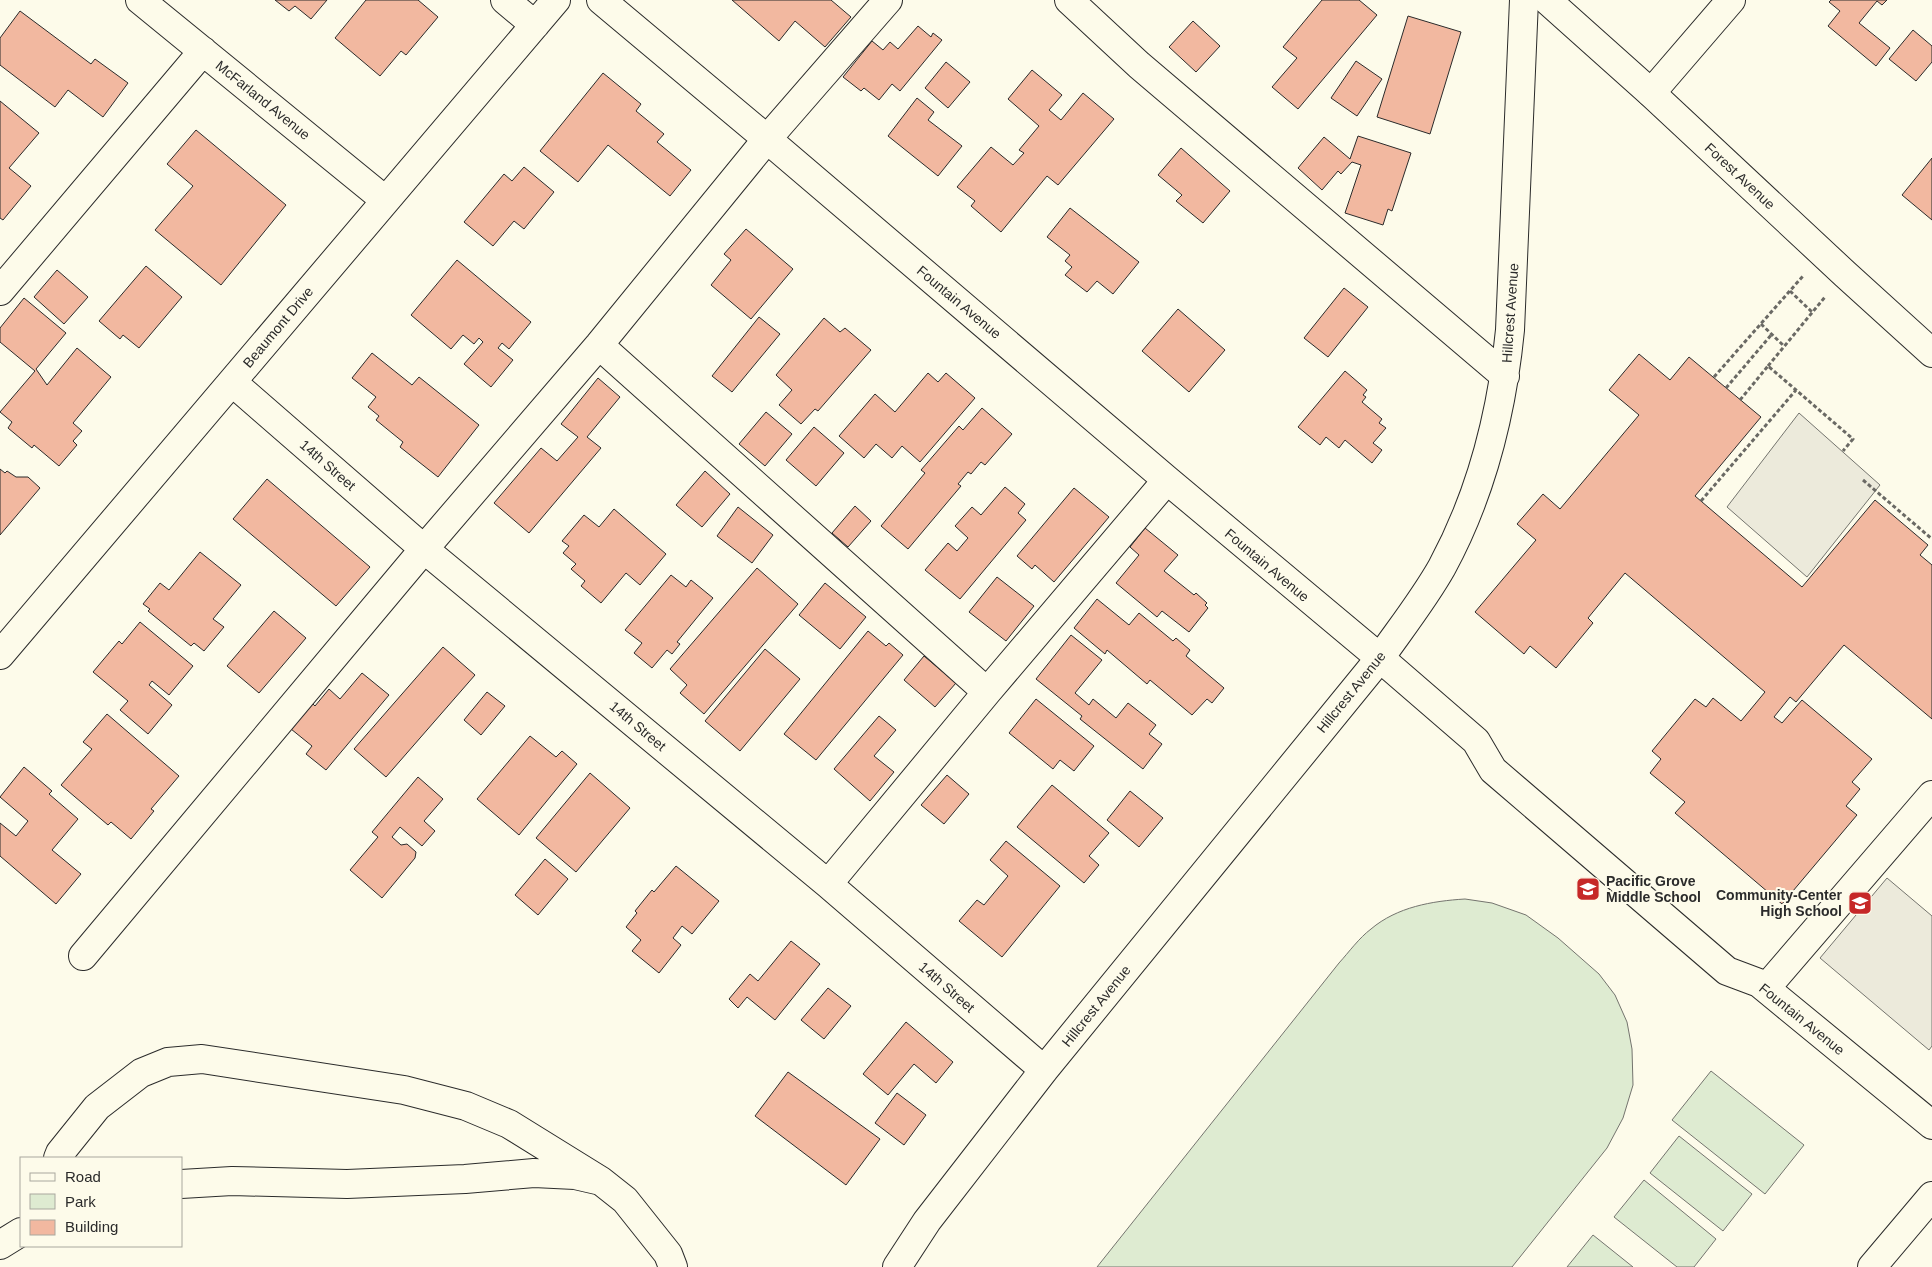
<svg xmlns="http://www.w3.org/2000/svg" width="1932" height="1267" font-family="Arial,sans-serif">
	<style>
		.green { fill: #deebd1; stroke: #74746e }
		.parking { fill: #eceadb; stroke: #74746e }
		.building { fill: #f2b8a0; stroke: #2b2b2b }
		.lines { fill: none; stroke-linecap: round; stroke-linejoin: round }
		.minor-casing { stroke: #2b2b2b; stroke-width: 30 }
		.major-casing { stroke: #2b2b2b; stroke-width: 30 }
		.path { stroke: #6a6964; stroke-width: 3; stroke-dasharray: 4 2.5; stroke-linecap: butt }
		.minor { stroke: #fdfbea; stroke-width: 28 }
		.major { stroke: #fdfbea; stroke-width: 28 }
		.labels { text-anchor: middle; stroke-width: 4; stroke-linejoin: round; paint-order: stroke }
		.street-label { font-size: 14px; fill: #2b2b2b; stroke: #fdfbea }
		.poi-label { font-size: 14px; font-weight: bold; fill: #2b2b2b; stroke: #fdfbea; text-anchor: start }
	</style>
	<rect width="100%" height="100%" fill="#fdfbea"/>
	<path class="green" d="M1465,899L1492,903L1526,915L1558,938L1599,974L1615,995L1627,1022L1632,1049L1633,1085L1623,1118L1607,1148L1512,1267H1097L1339,963C1349,952 1359,938 1371,929C1397,907 1432,901 1465,899Z
		M1711,1071L1804,1145L1765,1194L1672,1120Z
		M1679,1136L1752,1194L1723,1231L1650,1173Z
		M1644,1180L1716,1239L1694,1267H1677L1614,1217Z
		M1593,1235L1633,1267H1567Z"/>
	<path class="parking" d="M1799,413L1880,485L1807,577L1727,507Z
		M1887,878L1932,916V1046L1929,1050L1820,958Z"/>
	<path class="building" d="M275,0H327L311,19L295,6L289,11Z
		M366,0H418L438,17L406,55L401,51L380,76L335,38Z
		M732,0H831L851,17L825,47L795,21L779,41Z
		M1322,0H1359L1377,15L1298,109L1272,87L1297,58L1283,47Z
		M1831,0H1887L1882,5L1877,1L1859,23L1890,48L1876,66L1828,26L1840,11L1829,2Z
		M20,11L91,64L95,59L128,83L103,117L68,90L55,107L0,65V38Z
		M1408,16L1461,32L1430,134L1377,117Z
		M1193,21L1220,46L1196,72L1169,47Z
		M918,26L931,37L933,33L942,40L900,91L892,84L879,100L864,88L861,91L843,77L872,41L883,50L890,42L898,49Z
		M1913,30L1932,46V62L1916,81L1889,59Z
		M1356,61L1382,79L1357,116L1331,98Z
		M946,62L970,82L948,108L925,88Z
		M1032,70L1062,95L1049,110L1061,120L1083,93L1114,119L1058,185L1047,176L1001,232L971,206L975,201L957,187L991,147L1013,165L1024,153L1019,150L1039,126L1008,99Z
		M603,73L641,104L636,111L664,134L657,142L691,170L670,196L608,145L578,182L540,151Z
		M917,98L934,112L928,120L962,146L938,176L888,136Z
		M0,101L39,133L9,168L31,186L3,220L0,218Z
		M196,130L286,205L221,285L155,230L193,186L167,164Z
		M1358,136L1411,153L1392,211L1388,209L1383,225L1345,213L1361,165L1352,162L1341,174L1338,171L1322,190L1298,168L1324,137L1350,159Z
		M1181,148L1230,191L1203,223L1176,201L1182,195L1158,175Z
		M1932,158V220L1902,195Z
		M524,167L554,192L524,229L514,221L493,246L464,222L504,174L512,181Z
		M1070,208L1139,262L1113,294L1097,281L1087,292L1065,275L1072,267L1065,261L1070,255L1047,237Z
		M746,229L793,269L751,319L711,285L731,260L724,254Z
		M457,260L531,322L509,349L502,343L498,348L513,360L491,387L464,364L483,342L479,338L474,344L463,335L451,349L411,315Z
		M146,266L182,297L139,348L123,335L120,339L99,321Z
		M57,270L88,297L64,324L34,297Z
		M1344,288L1368,307L1328,357L1304,338Z
		M24,298L66,333L36,369L47,385L77,348L111,377L73,423L82,431L73,441L77,445L59,466L34,445L32,448L8,428L12,422L0,412L35,371L0,342V328Z
		M1178,309L1225,350L1189,392L1142,351Z
		M759,317L780,334L732,392L712,376Z
		M824,318L840,332L845,328L871,350L818,411L815,409L801,424L779,405L792,390L776,375Z
		M372,353L412,385L419,377L479,425L438,477L400,447L403,442L376,420L379,416L368,407L376,397L352,378Z
		M1639,354L1670,380L1689,357L1761,417L1695,496L1802,587L1875,500L1928,545L1920,555L1932,565V719L1844,645L1796,702L1790,697L1774,717L1782,723L1802,700L1872,759L1852,782L1860,789L1846,806L1857,815L1782,904L1675,813L1685,802L1650,773L1661,759L1652,751L1695,699L1706,707L1713,698L1741,721L1765,692L1625,573L1588,618L1593,623L1556,668L1530,646L1524,654L1475,612L1536,540L1517,524L1543,494L1560,509L1639,415L1609,390Z
		M1345,371L1367,390L1363,395L1366,397L1362,402L1382,419L1379,423L1386,428L1373,443L1382,450L1372,463L1345,440L1339,448L1326,437L1320,445L1298,427Z
		M928,373L938,382L946,373L975,398L920,462L902,446L892,458L876,444L864,458L839,436L875,394L895,412Z
		M598,378L620,397L587,437L601,448L529,533L494,503L541,448L557,461L578,437L561,424Z
		M982,408L1012,434L985,465L981,462L971,474L968,472L958,484L961,486L908,549L881,526L925,473L921,470L959,426L963,430Z
		M766,412L792,434L765,466L739,444Z
		M814,427L844,453L816,486L786,460Z
		M0,469L5,473L7,471L16,477H28L40,488L0,535Z
		M705,471L730,494L702,527L676,505Z
		M267,479L370,567L336,606L233,519Z
		M1005,487L1025,504L1018,513L1026,520L960,599L925,570L948,543L957,551L968,538L955,526L972,507L981,515Z
		M1074,488L1109,517L1054,582L1035,565L1032,569L1017,556Z
		M855,506L871,521L848,547L832,533Z
		M738,507L773,535L752,563L717,536Z
		M614,509L666,554L640,585L626,573L601,603L581,586L585,581L571,569L576,564L563,553L569,546L562,541L584,515L599,527Z
		M1145,528L1178,555L1164,571L1194,595L1196,593L1207,603L1205,605L1208,608L1189,632L1162,611L1157,617L1116,583L1139,555L1130,547Z
		M200,552L241,585L213,619L224,627L204,651L194,643L191,646L148,611L150,609L143,604L160,583L169,590Z
		M757,568L798,604L704,714L680,693L687,685L670,669Z
		M671,575L686,587L691,580L713,598L677,642L680,644L672,654L667,650L652,668L634,653L642,643L625,630Z
		M997,577L1034,606L1006,641L969,612Z
		M825,583L866,617L840,649L799,615Z
		M1097,599L1129,625L1139,613L1173,641L1176,638L1190,650L1186,656L1224,688L1212,703L1207,699L1192,715L1150,680L1147,684L1107,650L1105,654L1074,628Z
		M274,611L306,638L259,693L227,666Z
		M140,622L193,666L169,695L152,681L149,685L172,705L148,734L120,710L128,701L93,672L119,641L122,644Z
		M868,631L886,646L889,643L903,655L816,760L784,734Z
		M1071,635L1102,660L1075,693L1089,705L1093,699L1116,718L1128,703L1156,725L1149,734L1162,744L1143,769L1080,719L1082,716L1036,679Z
		M443,647L475,675L386,777L354,749Z
		M765,649L800,679L740,751L705,721Z
		M924,656L956,683L935,707L904,680Z
		M362,673L389,695L326,770L306,754L312,746L291,729L312,703L315,706L329,689L340,699Z
		M487,692L505,706L481,735L464,720Z
		M1036,699L1094,746L1074,771L1060,760L1053,769L1009,733Z
		M107,714L179,776L151,809L154,811L131,839L111,822L108,825L61,785L92,749L83,742Z
		M879,716L896,730L874,756L894,772L870,801L834,769Z
		M530,736L556,757L562,751L577,764L519,835L477,799Z
		M24,767L52,791L49,794L78,819L52,850L81,874L56,904L0,856V823L16,836L28,821L0,797Z
		M590,773L630,808L576,872L536,838Z
		M947,775L969,794L944,824L921,805Z
		M418,777L443,799L424,821L435,831L422,846L400,827L392,837L401,845L407,844L416,852L415,858L382,898L350,870L378,837L372,832Z
		M1052,785L1109,833L1089,856L1099,865L1084,883L1017,827Z
		M1130,791L1163,818L1139,847L1107,820Z
		M1006,841L1060,886L1002,957L959,921L977,900L984,905L1008,876L990,860Z
		M545,859L568,879L538,915L515,895Z
		M676,866L719,901L692,934L682,926L673,938L681,945L659,973L632,951L641,940L626,927L637,913L635,911L652,890L654,892Z
		M791,941L820,964L775,1020L747,997L738,1008L729,999L750,974L758,981Z
		M828,988L851,1006L824,1039L801,1020Z
		M906,1022L953,1062L936,1083L914,1064L888,1095L863,1074Z
		M788,1072L880,1139L846,1185L755,1116Z
		M897,1093L926,1115L904,1145L875,1123Z"/>
	<g class="lines">
		<g class="minor-casing">
			<path id="minor" d="M140,0L385,200
				M505,0L535,25
				M601,0L767,139L1167,480L1380,658L1476,741L1493,770L1727,971L1759,983L1932,1125
				M1069,0L1139,65L1505,376
				M1651,93L1731,0
				M0,291L203,51
				M599,345L987,692
				M232,382L424,549L828,884L1044,1070
				M0,655L556,0
				M828,884L987,692L1167,480
				M83,956L424,549L599,345L767,139L888,0
				M1766,988L1932,795
				M58,1158L60,1153L97,1107L141,1073L168,1062L202,1059L404,1090L466,1106L509,1124L601,1181
				M181,1184L232,1181L347,1184L465,1179L534,1173L575,1175L601,1181L625,1200L668,1254L673,1267
				M0,1245L21,1232
				M897,1267L927,1221L1044,1070L1380,658C1401,628 1424,599 1442,567C1482,493 1502,412 1510,330L1524,0
				M1872,1267L1932,1196"/>
		</g>
		<g class="major-casing">
			<path id="major" d="M1547,0L1651,93L1845,274L1932,353"/>
		</g>
		<path class="path" d="M1790,291L1812,312
			M1761,324L1784,346
			M1768,366L1825,297
			M1714,377L1803,276
			M1726,388L1772,334
			M1740,400L1768,366L1796,390
			M1863,480L1932,539
			M1701,501L1796,390L1853,439L1843,451"/>
		<use href="#minor" class="minor"/>
		<use href="#major" class="major"/>
	</g>
	<defs>
		<g id="school-square" transform="scale(1.25)"><rect x="-9" y="-9" width="18" height="18" rx="4" fill="#c62828" stroke="#fdfbea"/><path d="M0-5L7-2L0 1L-7-2ZM-4 1L0 2.5L4 1V4Q0 6-4 4Z" fill="#fff"/></g>
	</defs>
	<g fill-rule="evenodd">
		<use href="#school-square" x="1588" y="889"/>
		<use href="#school-square" x="1860" y="903"/>
	</g>
	<g class="labels">
		<g class="street-label">
			<text transform="translate(263 100) rotate(39)" y="5">McFarland Avenue</text>
			<text transform="translate(1740 176) rotate(43)" y="5">Forest Avenue</text>
			<text transform="translate(959 302) rotate(40)" y="5">Fountain Avenue</text>
			<text transform="translate(1510 313) rotate(-86)" y="5">Hillcrest Avenue</text>
			<text transform="translate(278 327) rotate(-50)" y="5">Beaumont Drive</text>
			<text transform="translate(328 465) rotate(41)" y="5">14th Street</text>
			<text transform="translate(1267 565) rotate(40)" y="5">Fountain Avenue</text>
			<text transform="translate(1351 692) rotate(-51)" y="5">Hillcrest Avenue</text>
			<text transform="translate(638 726) rotate(40)" y="5">14th Street</text>
			<text transform="translate(947 987) rotate(41)" y="5">14th Street</text>
			<text transform="translate(1096 1006) rotate(-51)" y="5">Hillcrest Avenue</text>
			<text transform="translate(1802 1019) rotate(39)" y="5">Fountain Avenue</text>
		</g>
		<g class="poi-label">
			<text x="1606" y="886">Pacific Grove<tspan x="1606" dy="16">Middle School</tspan></text>
			<text x="1842" y="900" text-anchor="end">Community-Center<tspan x="1842" dy="16">High School</tspan></text>
		</g>
	</g>
	<rect x="20" y="1157" width="162" height="90" fill="#fdfbea" stroke="#a9a89e"/>
	<rect x="30" y="1173" width="25" height="8" fill="#fdfbea" stroke="#a9a89e"/>
	<text x="65" y="1182" font-size="15" fill="#2b2b2b">Road</text>
	<rect x="30" y="1194" width="25" height="15" fill="#deebd1" stroke="#a9a89e"/>
	<text x="65" y="1207" font-size="15" fill="#2b2b2b">Park</text>
	<rect x="30" y="1220" width="25" height="15" fill="#f2b8a0" stroke="#a9a89e"/>
	<text x="65" y="1232" font-size="15" fill="#2b2b2b">Building</text>
</svg>
